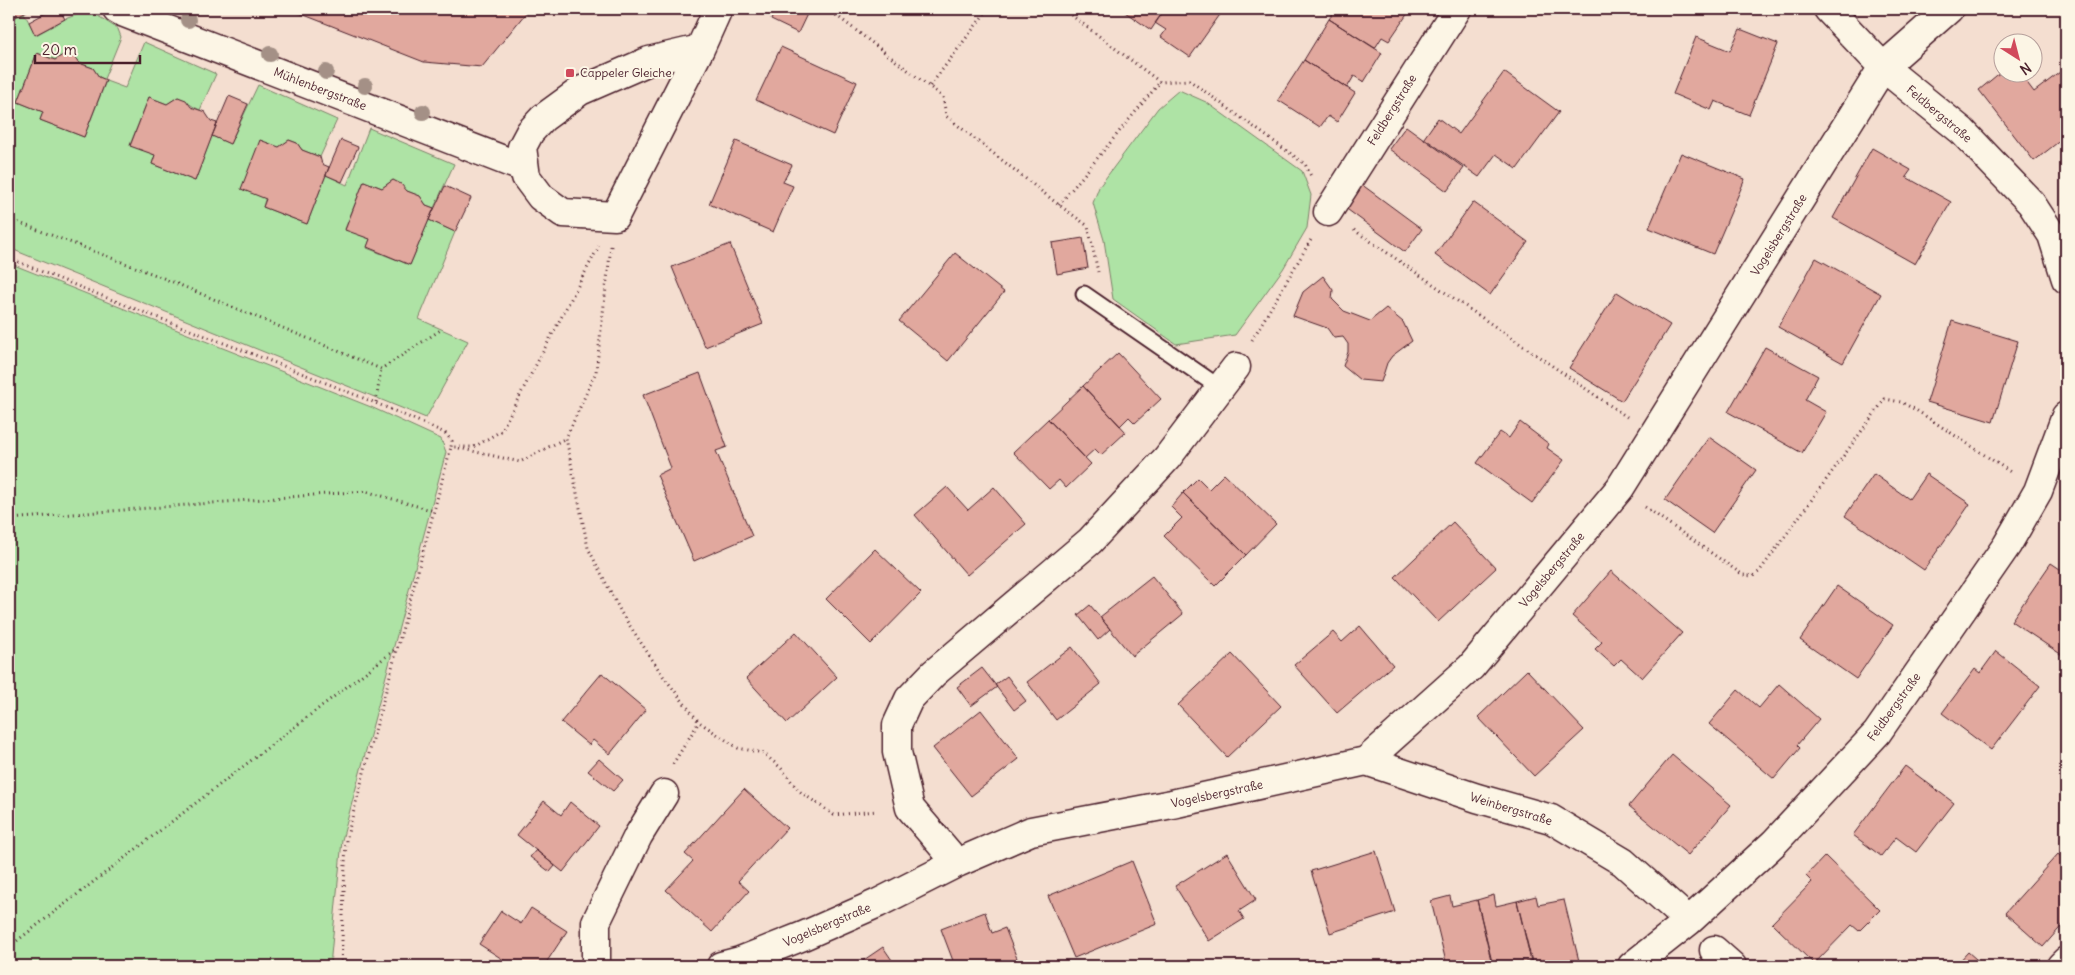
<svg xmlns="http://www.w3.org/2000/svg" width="2075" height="975" font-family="Delius,sans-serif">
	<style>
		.green { fill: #aee3a5; stroke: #7c8168 }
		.building { fill: #e1a89e; stroke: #4a1f2b }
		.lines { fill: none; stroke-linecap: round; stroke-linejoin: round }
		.lane-casing { stroke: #4a1f2b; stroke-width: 19 }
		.street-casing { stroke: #4a1f2b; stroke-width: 31 }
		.path { stroke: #4a1f2b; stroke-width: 3; stroke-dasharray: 1 4; stroke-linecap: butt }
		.lane { stroke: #fcf5e5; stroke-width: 15 }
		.street { stroke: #fcf5e5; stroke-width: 28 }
		.tree { fill: #a49086 }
		.poi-dot { fill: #d1495b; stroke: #fcf5e5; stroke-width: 2 }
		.labels { text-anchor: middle; stroke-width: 4; stroke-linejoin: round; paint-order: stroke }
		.poi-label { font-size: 12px; fill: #4a1f2b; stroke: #fcf5e5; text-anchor: start }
		.street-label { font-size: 12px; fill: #4a1f2b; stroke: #fcf5e5 }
	</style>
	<rect width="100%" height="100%" fill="#f4ded0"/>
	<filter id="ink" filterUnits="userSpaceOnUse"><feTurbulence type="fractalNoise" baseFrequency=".02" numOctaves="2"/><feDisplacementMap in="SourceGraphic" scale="10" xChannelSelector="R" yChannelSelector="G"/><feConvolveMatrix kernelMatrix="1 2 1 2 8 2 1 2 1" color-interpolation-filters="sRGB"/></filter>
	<g filter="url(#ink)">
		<path class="green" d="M89,10L118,29L121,37L104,79L99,77L93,68L79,63L74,56L66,53L55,60L37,53L18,102L43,112L40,120L84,137L106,81L125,88L144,42L216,74L200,110C192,107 187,101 178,97L167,104L149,97L130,145L155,155L152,164L195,181L212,136L230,144L258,85L337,120L320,157L302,150L297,143L289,140L279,147L263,207L307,224L326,175L347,185L369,128L454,164L434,208L426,205L420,196L407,191L393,180L382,188L364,181L345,229L370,239L367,248L410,265L429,220L455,232L419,319L468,341L426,418L9,248V20L24,13L36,35L65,19Z
			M1179,90L1206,102L1302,171L1311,195L1307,228L1283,269L1235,335L1176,344L1113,299L1104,240L1093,203L1099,187L1158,108Z
			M9,263L371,407L441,439L446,452L342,840L330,966H9Z"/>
		<path class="building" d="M9,9H26L27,11L9,20Z
			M53,9H59L65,19L35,35L29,22Z
			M289,9H529L482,67L424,62Z
			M776,9H800L808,12L798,33L771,20Z
			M1123,9H1165L1151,30L1122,10Z
			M1165,9H1224L1190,57L1161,37L1166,30L1155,23Z
			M1336,9H1402L1408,13L1389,41L1382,37L1375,48L1329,19Z
			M1329,19L1382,53L1364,82L1354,76L1347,88L1304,60Z
			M1740,29L1778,44L1749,115L1715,101L1711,110L1673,94L1696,37L1730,51Z
			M781,47L857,82L833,135L756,100Z
			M37,53L55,60L66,53L74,56L79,63L93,68L99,77L106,80L84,137L40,120L43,112L18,102Z
			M1304,60L1355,93L1337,122L1328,116L1320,127L1278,100Z
			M2064,69L2066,72V136L2034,161L1979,90L2002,71L2019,72L2034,92Z
			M1504,72L1559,112L1517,169L1496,154L1479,177L1424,138L1438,118L1459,134Z
			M229,96L248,104L230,144L212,136Z
			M149,97L167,104L178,97L186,100L191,107L205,112L211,121L217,123L195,181L152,164L155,155L130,146Z
			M1406,126L1464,168L1447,191L1389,149Z
			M260,140L279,147L289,140L297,143L302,150L320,157L322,164L329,167L307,224L263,207L266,199L241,189Z
			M341,140L358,147L342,182L326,175Z
			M736,141L792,165L783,182L793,186L773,232L709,204Z
			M1872,148L1911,170L1906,177L1951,202L1915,264L1833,218Z
			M1681,153L1745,179L1713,254L1649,228Z
			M393,180L401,184L407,191L420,196L426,205L434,208L410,265L367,247L370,239L345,230L364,181L382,188Z
			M1361,184L1422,229L1405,252L1344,207Z
			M445,186L471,198L455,232L429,220Z
			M1473,202L1528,242L1490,295L1435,255Z
			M1083,238L1088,268L1057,274L1052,243Z
			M730,244L763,324L705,347L672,267Z
			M955,253L1004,292L948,361L899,321Z
			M1816,258L1881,294L1843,363L1778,327Z
			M1323,276L1333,290L1332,299L1344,311L1370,321L1386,308L1403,322L1412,341L1392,356L1387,363L1381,382L1360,380L1343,366L1348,352V344L1343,337L1334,338L1327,328L1293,316L1303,292Z
			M1617,292L1670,325L1622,401L1569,368Z
			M1952,321L2018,341L1993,422L1927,402Z
			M1765,347L1818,376L1805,400L1826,412L1802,453L1728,412Z
			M1118,353L1161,399L1135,423L1129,417L1120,426L1083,386Z
			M700,373L727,447L716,451L752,536L694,561L657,475L671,468L643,395Z
			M1083,386L1126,432L1101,455L1095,449L1085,458L1048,419Z
			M1048,419L1091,464L1066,488L1059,480L1049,489L1013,452Z
			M1520,422L1549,444L1547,448L1564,460L1532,503L1477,463L1500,432L1509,438Z
			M1709,437L1756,470L1712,533L1665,500Z
			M1224,474L1276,524L1246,555L1183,493L1198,478L1209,489Z
			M1874,474L1909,499L1926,474L1970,504L1924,570L1845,516Z
			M947,487L968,510L994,487L1026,524L967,575L915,515Z
			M1183,493L1246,555L1215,586L1164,536L1182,518L1171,507Z
			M1453,522L1496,568L1438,622L1395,577Z
			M875,549L921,593L871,644L826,599Z
			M2051,563L2066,573V648L2062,655L2011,621Z
			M1611,571L1682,633L1642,678L1621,659L1614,666L1595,649L1602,642L1572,616Z
			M1152,576L1183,614L1132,656L1100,617Z
			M1837,586L1893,625L1856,679L1800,640Z
			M1090,605L1110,629L1098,640L1078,615Z
			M1360,626L1393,665L1337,713L1294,665L1333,632L1342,642Z
			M796,632L837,677L787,723L746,678Z
			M1072,647L1101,684L1056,720L1027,682Z
			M1996,651L2040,686L1991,750L1942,713L1975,669L1980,673Z
			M1232,654L1281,706L1227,757L1178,705Z
			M982,668L997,687L971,706L957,687Z
			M1527,670L1584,730L1534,776L1478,717Z
			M602,673L646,710L610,754L593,740L589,745L561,722Z
			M1007,676L1026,701L1014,710L995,685Z
			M1779,684L1819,719L1797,745L1800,748L1774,779L1709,724L1738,690L1759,708Z
			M981,710L1019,759L971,796L933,748Z
			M1672,755L1731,805L1688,855L1629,806Z
			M599,759L623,780L613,791L588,771Z
			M1905,766L1954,803L1916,852L1896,837L1881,856L1853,835Z
			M744,789L787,828L738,881L749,891L712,932L666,890L693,861L685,854Z
			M544,801L561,815L570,802L599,826L563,872L517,835Z
			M536,850L555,866L550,872L530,857Z
			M1376,851L1395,912L1330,933L1311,871Z
			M1227,853L1256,900L1239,911L1244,919L1209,941L1175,886Z
			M2058,854L2066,862V921L2043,947L2005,913Z
			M1825,856L1880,910L1859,931L1852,925L1814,964L1772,923L1812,882L1806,876Z
			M1132,861L1157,924L1074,958L1048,896Z
			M1494,895L1496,906L1517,901L1531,961L1509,966H1493L1477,900Z
			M1450,896L1452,906L1477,900L1491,960L1468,966H1447L1431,901Z
			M1536,896L1538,905L1564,900L1579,961L1555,966H1533L1517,901Z
			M531,908L567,931L544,966H513L479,944L501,911L521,924Z
			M985,912L992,933L1005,928L1020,966H955L941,929Z
			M883,947L896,966H855Z
			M1968,952L1984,966H1955Z"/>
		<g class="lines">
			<g class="lane-casing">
				<path id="lane" d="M1084,294L1220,388"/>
			</g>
			<g class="street-casing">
				<path id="street" d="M117,9L122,12L524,168
					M1828,9L1883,67L1962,131L2031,203L2052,235L2066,279
					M700,49L649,61L580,91L543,118L530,132L522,147L526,177L541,197L563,213L615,216L700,49L718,9
					M1328,212L1457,9
					M1366,761L1477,798L1551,819L1623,862L1689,921
					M957,863L910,808L897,752V725L909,699L934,673L1090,541L1167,458L1236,367
					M1714,950L1732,966
					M596,966V922L638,836L664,794
					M721,966L740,961L803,936L878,903L957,863L1031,831L1172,804L1366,761L1471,667L1620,488L1883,67L1949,9
					M1632,966L1689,921L1774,843L1877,733L2007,545L2038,491L2066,416
					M2061,966L2066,961"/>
			</g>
			<path class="path" d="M828,9L943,97L946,116L1059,205L1088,226L1098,272
				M1063,9L1160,82L1189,80L1305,164L1312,178
				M930,86L988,9
				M1059,205L1160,82
				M9,219L156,275L381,369L442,329
				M1354,230L1627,417
				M611,246L596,372L566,438L588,548L622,614L663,676L699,722L738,748L763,753L781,768L799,791L834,815L877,811
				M9,258C153,319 302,369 445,433L452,441L451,447H474L501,431L599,246
				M1252,340L1312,238
				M376,402L381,369
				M459,448L520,462L566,438
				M1645,507L1743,575L1753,576L1759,572L1885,399L1901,402L1916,410L2012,473
				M9,519L365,491L434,511
				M673,764L699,722
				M9,947L397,648
				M341,966L346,840L451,447H453"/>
			<use href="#lane" class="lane"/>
			<use href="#street" class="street"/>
		</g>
		<g class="tree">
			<circle cx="188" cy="20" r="8"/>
			<circle cx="270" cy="54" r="8"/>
			<circle cx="326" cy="72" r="8"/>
			<circle cx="365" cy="86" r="8"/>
			<circle cx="423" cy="112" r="8"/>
		</g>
	</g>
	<rect class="poi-dot" x="565" y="68" width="10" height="10" rx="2.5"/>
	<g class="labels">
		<g class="poi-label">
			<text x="580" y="77">Cappeler Gleiche</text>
		</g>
		<g class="street-label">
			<text transform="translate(320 89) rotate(21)" y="4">Mühlenbergstraße</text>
			<text transform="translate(1392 110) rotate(-58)" y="4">Feldbergstraße</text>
			<text transform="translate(1939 114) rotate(40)" y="4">Feldbergstraße</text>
			<text transform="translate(1779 235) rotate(-58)" y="4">Vogelsbergstraße</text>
			<text transform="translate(1552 570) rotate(-50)" y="4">Vogelsbergstraße</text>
			<text transform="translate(1894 707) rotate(-54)" y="4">Feldbergstraße</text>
			<text transform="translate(1217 794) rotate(-12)" y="4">Vogelsbergstraße</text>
			<text transform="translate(1511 809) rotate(17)" y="4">Weinbergstraße</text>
			<text transform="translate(827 925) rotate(-23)" y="4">Vogelsbergstraße</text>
		</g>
	</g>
	<rect width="2075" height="975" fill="none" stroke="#fcf5e5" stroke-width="30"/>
	<rect x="15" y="15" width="2045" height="945" fill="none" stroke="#4a1f2b" stroke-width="2" filter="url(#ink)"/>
	<g transform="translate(2018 58) rotate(144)"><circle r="24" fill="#fcf5e5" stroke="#b59f9b"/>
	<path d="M0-4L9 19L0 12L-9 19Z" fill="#d1495b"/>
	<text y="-8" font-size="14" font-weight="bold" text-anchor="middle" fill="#4a1f2b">N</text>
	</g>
	<path d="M35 55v8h105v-8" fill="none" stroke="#4a1f2b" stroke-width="2.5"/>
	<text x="42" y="55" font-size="15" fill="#4a1f2b" stroke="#fcf5e5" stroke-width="4" paint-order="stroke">20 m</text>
</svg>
